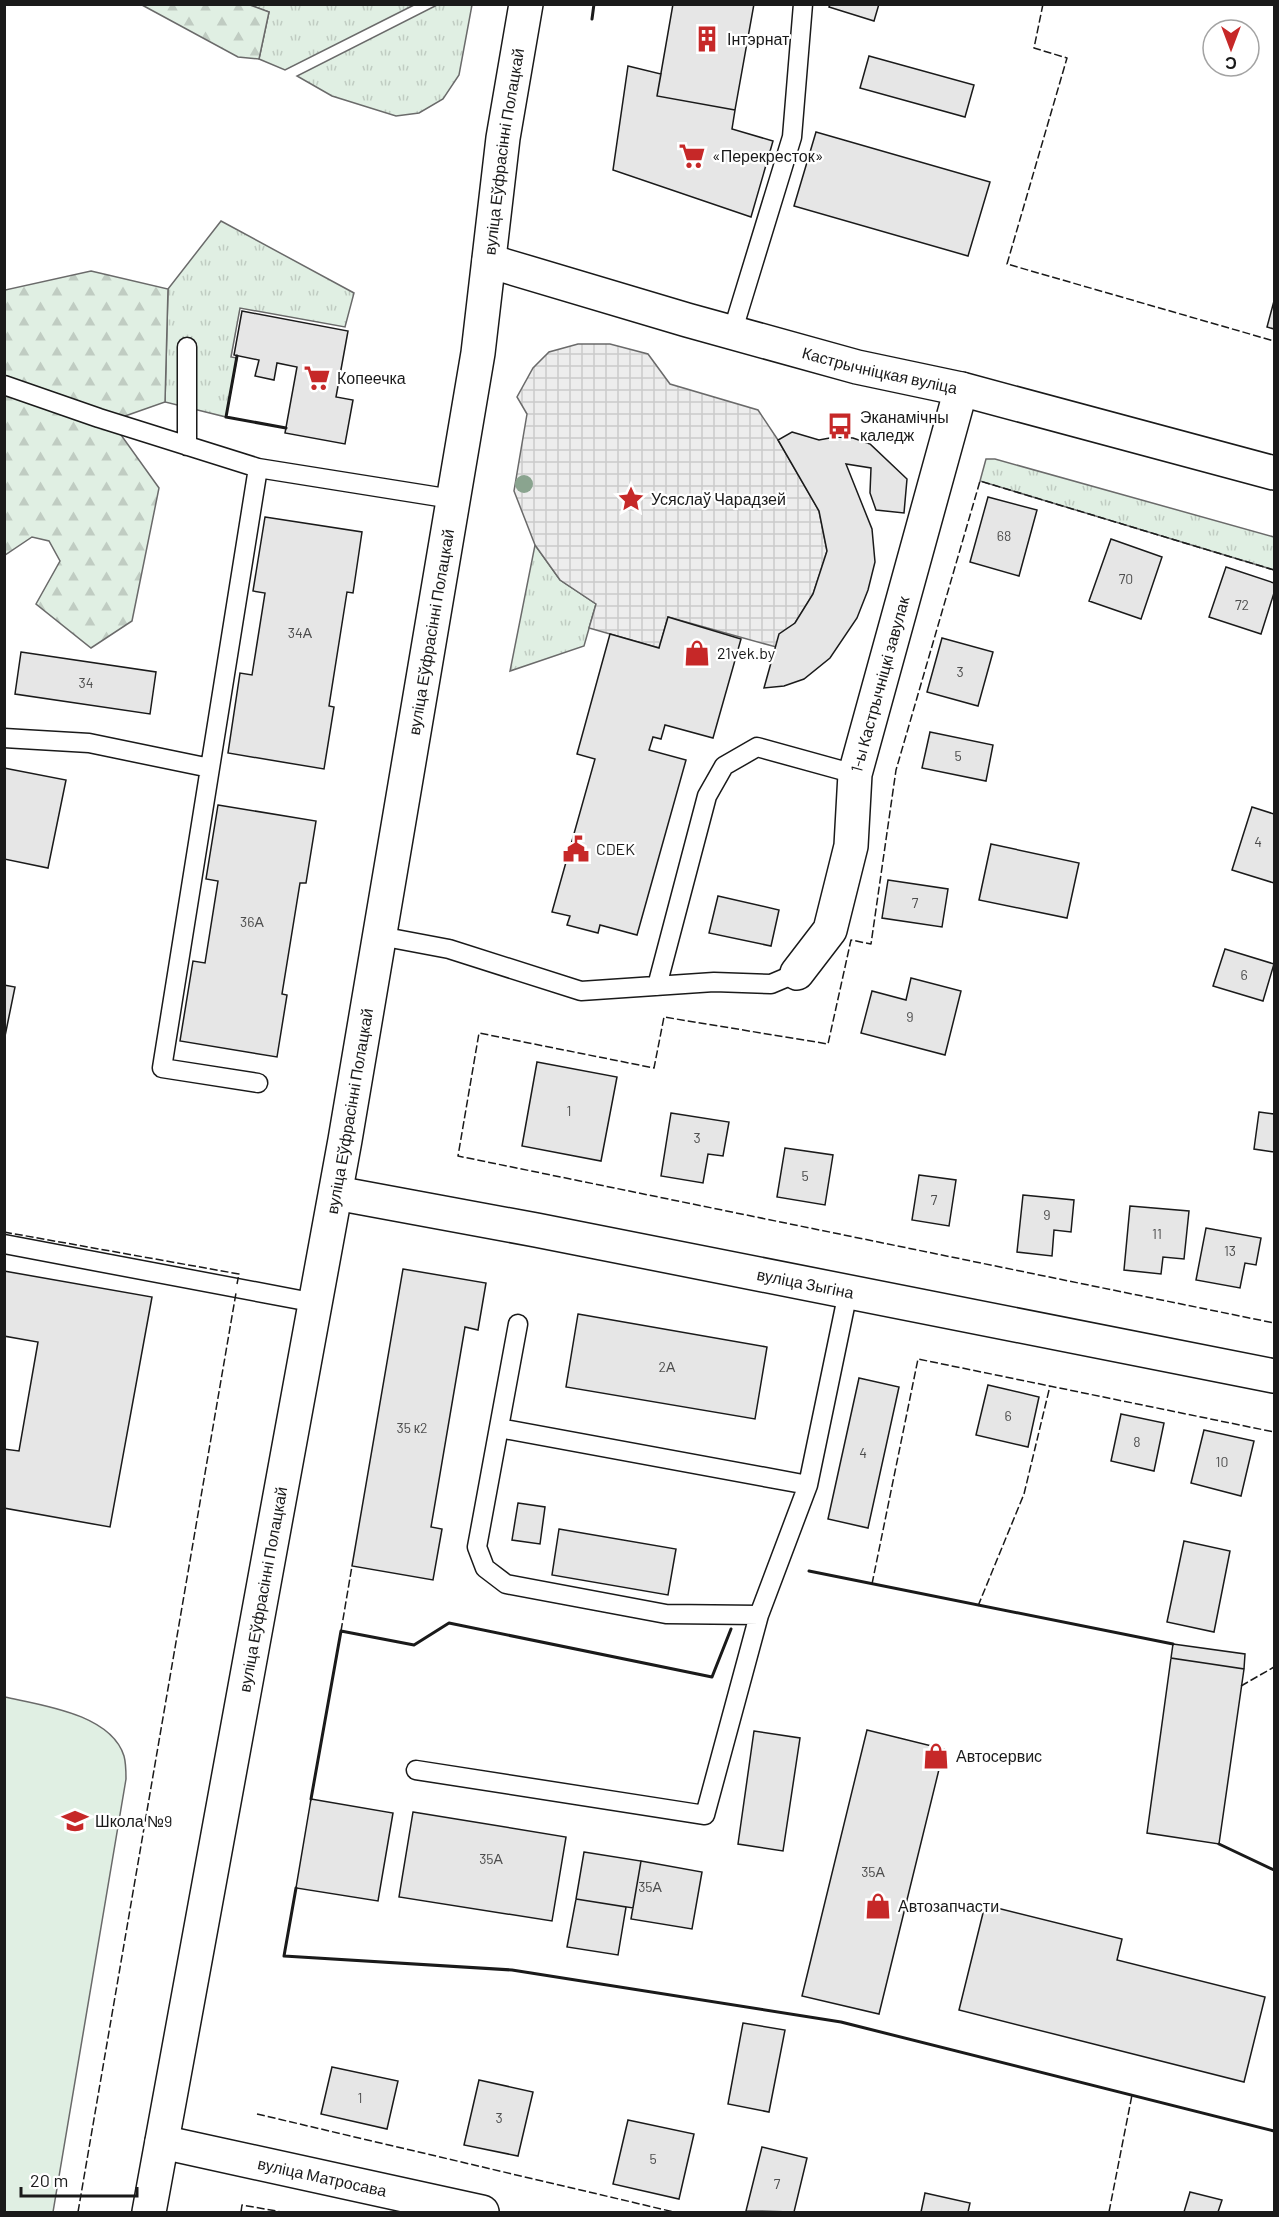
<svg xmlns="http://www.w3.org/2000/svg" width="1279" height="2217" font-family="Barlow,sans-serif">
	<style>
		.grass { fill: url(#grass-tufts); stroke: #6a6a6a; stroke-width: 1.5 }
		.forest { fill: url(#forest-firs); stroke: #6a6a6a; stroke-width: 1.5 }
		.green { fill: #e0efe3; stroke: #6a6a6a; stroke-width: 1.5 }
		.plaza { fill: url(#plaza-grid); stroke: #6a6a6a; stroke-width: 1.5 }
		.building { fill: #e6e6e6; stroke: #1a1a1a; stroke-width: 1.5 }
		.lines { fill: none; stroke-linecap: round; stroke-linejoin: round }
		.service-casing { stroke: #1a1a1a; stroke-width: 21 }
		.minor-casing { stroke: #1a1a1a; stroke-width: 36 }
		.tertiary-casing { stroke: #1a1a1a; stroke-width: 36 }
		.secondary-casing { stroke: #1a1a1a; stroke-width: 36 }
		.service { stroke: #fff; stroke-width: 18 }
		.minor { stroke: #fff; stroke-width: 33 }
		.tertiary { stroke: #fff; stroke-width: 33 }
		.secondary { stroke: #fff; stroke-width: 33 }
		.fence { stroke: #1a1a1a; stroke-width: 1.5; stroke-dasharray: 8 3; stroke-linecap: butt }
		.wall { stroke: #1a1a1a; stroke-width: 3 }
		.tree { fill: #8aa48f }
		.labels { text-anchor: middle; stroke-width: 4.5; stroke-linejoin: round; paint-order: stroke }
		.number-label { font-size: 14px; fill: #4d4d4d }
		.poi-label { font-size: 16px; fill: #1a1a1a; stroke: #fff; text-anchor: start }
		.street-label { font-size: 16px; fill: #1a1a1a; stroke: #fff }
	</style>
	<defs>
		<pattern id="grass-tufts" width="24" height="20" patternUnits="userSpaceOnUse" patternTransform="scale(1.5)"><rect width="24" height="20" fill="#e0efe3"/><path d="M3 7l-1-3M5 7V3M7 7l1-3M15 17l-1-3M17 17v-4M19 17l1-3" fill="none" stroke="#c0ccc2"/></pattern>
		<pattern id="forest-firs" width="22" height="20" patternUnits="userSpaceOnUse" patternTransform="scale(1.5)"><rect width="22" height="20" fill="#e0efe3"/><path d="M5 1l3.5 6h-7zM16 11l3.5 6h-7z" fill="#c0ccc2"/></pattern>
		<pattern id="plaza-grid" width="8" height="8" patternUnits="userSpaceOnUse" patternTransform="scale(1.5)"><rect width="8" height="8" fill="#ededed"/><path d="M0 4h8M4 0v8" fill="none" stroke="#cbcbcb"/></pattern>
	</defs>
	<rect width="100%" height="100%" fill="#fff"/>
	<path class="grass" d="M250,5H414L285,70L259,59L269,12Z
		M437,5H472L459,75L443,99L419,113L396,116L332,96L297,76Z
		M221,221L354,293L345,327L240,308L231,357L237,358L226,417L165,402L168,289Z
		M986,459H995L1274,537V570L980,481Z
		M535,545L560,580L596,604L584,646L510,671Z"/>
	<path class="forest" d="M142,5H250L269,12L259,59L238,57Z
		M91,271L168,289L165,402L111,421L159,488L132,621L91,648L36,604L60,561L49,541L32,537L5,555V290Z"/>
	<path class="green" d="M5,1697C41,1705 111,1714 124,1756C126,1763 126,1772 126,1779L53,2212H5Z"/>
	<path class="plaza" d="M578,344H610L648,354L670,384L758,410L778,440L819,511L827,551L813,594L795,623L776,647L668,617L659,648L589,628L596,604L560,580L535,545L514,491L527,414L517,397L533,368L549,352Z"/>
	<path class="building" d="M673,4H754L735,110L657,96Z
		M830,4H879L874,21L829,7Z
		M869,56L974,85L965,117L860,88Z
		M628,66L661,74L657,96L735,110L732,129L773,141L751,217L613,170Z
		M816,132L990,182L968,256L794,206Z
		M1274,301V329L1267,327Z
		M242,311L348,331L336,397L353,400L345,444L285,433L297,367L277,363L274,380L255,376L259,360L234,355Z
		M792,432L819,440L835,437L853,438L870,444L907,479L904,513L876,510L870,493L871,468L846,464L872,529L875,562L868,590L857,618L830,658L804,679L784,686L764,688L779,634L795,623L813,594L827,551L819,511L778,440Z
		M988,497L1037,510L1019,576L970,562Z
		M265,517L362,532L353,593L347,592L329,706L334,707L324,769L228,753L240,673L252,675L265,593L253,591Z
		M1111,539L1162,557L1141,619L1089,601Z
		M1226,567L1274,583V593L1261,634L1209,617Z
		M668,617L741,639L713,738L665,725L661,739L653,737L649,750L686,760L637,935L600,925L598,933L567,925L570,916L552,912L595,759L577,754L610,634L659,648Z
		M942,638L993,652L978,706L927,692Z
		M21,652L156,672L150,714L15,694Z
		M930,732L993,745L986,781L922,768Z
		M4,768L66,780L48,868L4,859Z
		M218,805L316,821L306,883H300L282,994L287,995L277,1057L180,1041L193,961L205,963L218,881L206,879Z
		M1252,807L1274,814V883L1232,870Z
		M991,844L1079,863L1067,918L979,900Z
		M888,880L948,889L942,927L882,918Z
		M718,896L779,910L771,946L709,933Z
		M1225,949L1274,964L1263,1001L1213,986Z
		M911,978L961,991L945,1055L861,1033L872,991L906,1000Z
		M4,985L15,987L4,1041Z
		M537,1062L617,1077L601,1161L522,1146Z
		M1259,1112L1274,1114V1152L1254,1149Z
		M671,1113L729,1122L723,1156L708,1154L703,1183L661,1176Z
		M785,1148L833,1155L825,1205L777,1197Z
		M919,1175L956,1180L949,1226L912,1220Z
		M1023,1195L1074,1200L1071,1232L1054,1230L1052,1256L1017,1252Z
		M1130,1206L1189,1211L1184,1259L1163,1257L1161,1274L1124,1270Z
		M1206,1228L1261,1238L1256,1265L1245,1263L1240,1288L1196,1280Z
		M403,1269L486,1283L478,1330L465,1327L431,1527L442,1529L433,1580L352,1566Z
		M4,1271L152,1297L110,1527L4,1508V1449L19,1451L38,1342L4,1336Z
		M578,1314L767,1347L755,1419L566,1387Z
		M859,1378L899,1387L868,1528L828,1519Z
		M988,1385L1039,1397L1028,1447L976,1435Z
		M1121,1414L1164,1423L1154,1471L1111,1461Z
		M1204,1430L1254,1441L1241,1496L1191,1483Z
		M518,1503L545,1507L540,1544L512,1540Z
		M559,1529L676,1549L668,1595L552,1575Z
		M1184,1541L1230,1551L1214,1632L1167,1622Z
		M1173,1644L1245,1654L1244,1669L1171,1658Z
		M1171,1658L1244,1669L1219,1844L1147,1833Z
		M867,1730L944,1749L879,2014L802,1996Z
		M754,1731L800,1738L783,1851L738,1844Z
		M311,1799L393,1813L378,1901L296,1888Z
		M413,1812L566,1837L552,1921L399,1897Z
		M584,1852L641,1861L633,1908L576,1899Z
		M641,1861L702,1872L692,1929L631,1919Z
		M576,1899L626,1907L618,1955L567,1947Z
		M985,1905L1122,1939L1117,1960L1265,1997L1244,2082L959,2010Z
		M743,2023L785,2030L769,2112L728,2104Z
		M332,2067L398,2081L387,2129L321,2114Z
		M479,2080L533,2092L518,2156L464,2145Z
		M628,2120L694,2134L679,2199L613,2184Z
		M762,2147L807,2158L794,2212L746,2211Z
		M1190,2192L1222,2200L1218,2212H1184Z
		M925,2193L970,2203L968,2212H921Z"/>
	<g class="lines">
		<g class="service-casing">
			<path id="service" d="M732,333L792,137L803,4
				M187,347V446
				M4,385L99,418L258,468
				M4,738L89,743L210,768
				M380,936L449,949L581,991L714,982L771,984L797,973
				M657,986L707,796L724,766L757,747L855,774
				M258,1083L162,1068L258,468L452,499
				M4,1244L316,1303
				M518,1324L477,1547L485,1568L506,1584L666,1614L759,1615
				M499,1428L808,1485
				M416,1770L705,1815L759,1615L808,1485L848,1292"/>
		</g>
		<g class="minor-casing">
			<g id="minor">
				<path id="s1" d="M797,973L830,930L851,846L855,774L961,389"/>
				<path id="s2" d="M162,2142L482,2212"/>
			</g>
		</g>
		<g class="tertiary-casing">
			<g id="tertiary">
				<path id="s3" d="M336,1193L536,1230L1274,1376"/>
			</g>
		</g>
		<g class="secondary-casing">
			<g id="secondary">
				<path id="s4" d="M489,261L687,320L857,367L961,389L1274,473"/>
				<path id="s5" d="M149,2212L345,1140L478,353L503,138L526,4"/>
			</g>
		</g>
		<use href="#service" class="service"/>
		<use href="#minor" class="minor"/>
		<use href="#tertiary" class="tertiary"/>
		<use href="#secondary" class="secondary"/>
		<path class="fence" d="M1043,4L1034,48L1067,58L1007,264L1274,341
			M1274,570L980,481L896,770L871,944L851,940L828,1044L664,1017L654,1068L479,1033L458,1156L1274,1323
			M4,1232L239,1274L237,1284
			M872,1584L918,1359L1274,1432
			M978,1606L1024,1494L1050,1386
			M341,1631L352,1566
			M1241,1686L1274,1667
			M257,2114L674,2212
			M78,2212L236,1293
			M241,2212L242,2205L282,2212
			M1109,2212L1132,2095"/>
		<path class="wall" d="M592,19L594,4
			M237,356L226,417L286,428
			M809,1571L1173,1644
			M311,1799L341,1631L414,1645L449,1623L712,1677L731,1629
			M1219,1844L1274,1870
			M296,1888L284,1956L512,1970L841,2022L1274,2131"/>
	</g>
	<circle class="tree" cx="524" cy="484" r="9"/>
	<defs>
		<g id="building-bare" transform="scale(2.07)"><path d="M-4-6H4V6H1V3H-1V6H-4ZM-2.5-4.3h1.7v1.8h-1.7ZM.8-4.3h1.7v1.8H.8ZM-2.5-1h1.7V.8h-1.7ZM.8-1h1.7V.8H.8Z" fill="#c62828" stroke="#fff" stroke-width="2.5" paint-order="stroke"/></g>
		<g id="supermarket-bare" transform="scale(2.07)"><path d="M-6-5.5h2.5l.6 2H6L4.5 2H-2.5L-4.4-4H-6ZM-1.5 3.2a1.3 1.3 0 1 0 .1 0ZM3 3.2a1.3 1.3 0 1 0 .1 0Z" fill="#c62828" stroke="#fff" stroke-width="2.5" paint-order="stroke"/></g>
		<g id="bus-bare" transform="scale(2.07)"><path d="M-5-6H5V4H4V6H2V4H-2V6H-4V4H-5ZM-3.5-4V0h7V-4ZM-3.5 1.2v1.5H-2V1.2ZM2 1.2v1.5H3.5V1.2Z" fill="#c62828" stroke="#fff" stroke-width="2.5" paint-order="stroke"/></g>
		<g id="sight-bare" transform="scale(2.07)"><path d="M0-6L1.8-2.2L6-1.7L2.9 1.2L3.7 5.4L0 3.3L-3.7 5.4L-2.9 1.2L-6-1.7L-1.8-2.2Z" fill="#c62828" stroke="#fff" stroke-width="2.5" paint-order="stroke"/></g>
		<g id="shop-bare" transform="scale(2.07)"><path d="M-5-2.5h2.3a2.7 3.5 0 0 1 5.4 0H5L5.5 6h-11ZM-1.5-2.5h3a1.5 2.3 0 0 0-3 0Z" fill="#c62828" stroke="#fff" stroke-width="2.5" paint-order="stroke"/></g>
		<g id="civic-bare" transform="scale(2.07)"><path d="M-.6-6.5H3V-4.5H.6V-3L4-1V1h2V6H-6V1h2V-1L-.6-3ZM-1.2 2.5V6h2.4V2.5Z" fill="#c62828" stroke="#fff" stroke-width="2.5" paint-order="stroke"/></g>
		<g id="school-bare" transform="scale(2.07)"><path d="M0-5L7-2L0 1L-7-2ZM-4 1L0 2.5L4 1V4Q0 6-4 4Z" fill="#c62828" stroke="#fff" stroke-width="2.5" paint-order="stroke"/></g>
	</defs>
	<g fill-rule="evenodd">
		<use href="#building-bare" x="707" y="39"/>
		<use href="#supermarket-bare" x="692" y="156"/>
		<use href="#supermarket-bare" x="317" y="378"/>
		<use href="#bus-bare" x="840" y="426"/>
		<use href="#sight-bare" x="631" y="499"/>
		<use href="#shop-bare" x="697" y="653"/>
		<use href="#civic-bare" x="576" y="849"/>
		<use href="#shop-bare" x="936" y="1756"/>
		<use href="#school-bare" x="75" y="1821"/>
		<use href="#shop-bare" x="878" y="1906"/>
	</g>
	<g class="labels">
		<g class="number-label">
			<text x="1004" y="541">68</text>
			<text x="1126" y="584">70</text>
			<text x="1242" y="610">72</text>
			<text x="300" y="638">34А</text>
			<text x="960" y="677">3</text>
			<text x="86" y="688">34</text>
			<text x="958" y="761">5</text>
			<text x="1258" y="847">4</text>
			<text x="915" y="908">7</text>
			<text x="252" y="927">36А</text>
			<text x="1244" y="980">6</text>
			<text x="910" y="1022">9</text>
			<text x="569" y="1116">1</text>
			<text x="697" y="1143">3</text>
			<text x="805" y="1181">5</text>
			<text x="934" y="1205">7</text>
			<text x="1047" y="1220">9</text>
			<text x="1157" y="1239">11</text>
			<text x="1230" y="1256">13</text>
			<text x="667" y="1372">2А</text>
			<text x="1008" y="1421">6</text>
			<text x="412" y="1433">35 к2</text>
			<text x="1137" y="1447">8</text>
			<text x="863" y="1458">4</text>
			<text x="1222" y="1467">10</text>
			<text x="491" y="1864">35А</text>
			<text x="873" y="1877">35А</text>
			<text x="650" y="1892">35А</text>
			<text x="360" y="2103">1</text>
			<text x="499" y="2123">3</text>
			<text x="653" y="2164">5</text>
			<text x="777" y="2189">7</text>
		</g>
		<g class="poi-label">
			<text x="727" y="45">Інтэрнат</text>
			<text x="712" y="162">«Перекресток»</text>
			<text x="337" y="384">Копеечка</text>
			<text x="860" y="423">Эканамічны<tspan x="860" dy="18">каледж</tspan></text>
			<text x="651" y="505">Усяслаў Чарадзей</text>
			<text x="717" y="659">21vek.by</text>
			<text x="596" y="855">CDEK</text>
			<text x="956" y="1762">Автосервис</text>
			<text x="95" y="1827">Школа №9</text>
			<text x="898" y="1912">Автозапчасти</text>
		</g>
		<g class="street-label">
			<text dy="6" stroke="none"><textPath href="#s5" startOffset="2091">вуліца Еўфрасінні Полацкай</textPath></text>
			<text dy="6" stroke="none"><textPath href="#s4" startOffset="406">Кастрычніцкая вуліца</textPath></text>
			<text dy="6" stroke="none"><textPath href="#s5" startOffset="1605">вуліца Еўфрасінні Полацкай</textPath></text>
			<text dy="6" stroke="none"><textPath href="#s1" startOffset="306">1-ы Кастрычніцкі завулак</textPath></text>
			<text dy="6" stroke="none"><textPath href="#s5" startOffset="1119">вуліца Еўфрасінні Полацкай</textPath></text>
			<text dy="6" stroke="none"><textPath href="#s3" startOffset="478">вуліца Зыгіна</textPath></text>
			<text dy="6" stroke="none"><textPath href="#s5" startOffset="633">вуліца Еўфрасінні Полацкай</textPath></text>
			<text dy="6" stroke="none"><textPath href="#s2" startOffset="164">вуліца Матросава</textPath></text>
		</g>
	</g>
	<rect width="1279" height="2217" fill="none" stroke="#1a1a1a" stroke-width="12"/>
	<g transform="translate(1231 48) rotate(180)"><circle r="28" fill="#ffffff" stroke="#a3a3a3" stroke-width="1.5"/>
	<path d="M0-4.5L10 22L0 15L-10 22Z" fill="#c62828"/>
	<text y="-9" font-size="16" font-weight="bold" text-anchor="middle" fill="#1a1a1a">С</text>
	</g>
	<path d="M21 2187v9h116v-9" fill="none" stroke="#1a1a1a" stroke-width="3"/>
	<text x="30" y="2187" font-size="18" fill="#1a1a1a" stroke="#ffffff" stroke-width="4.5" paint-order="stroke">20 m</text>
</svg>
